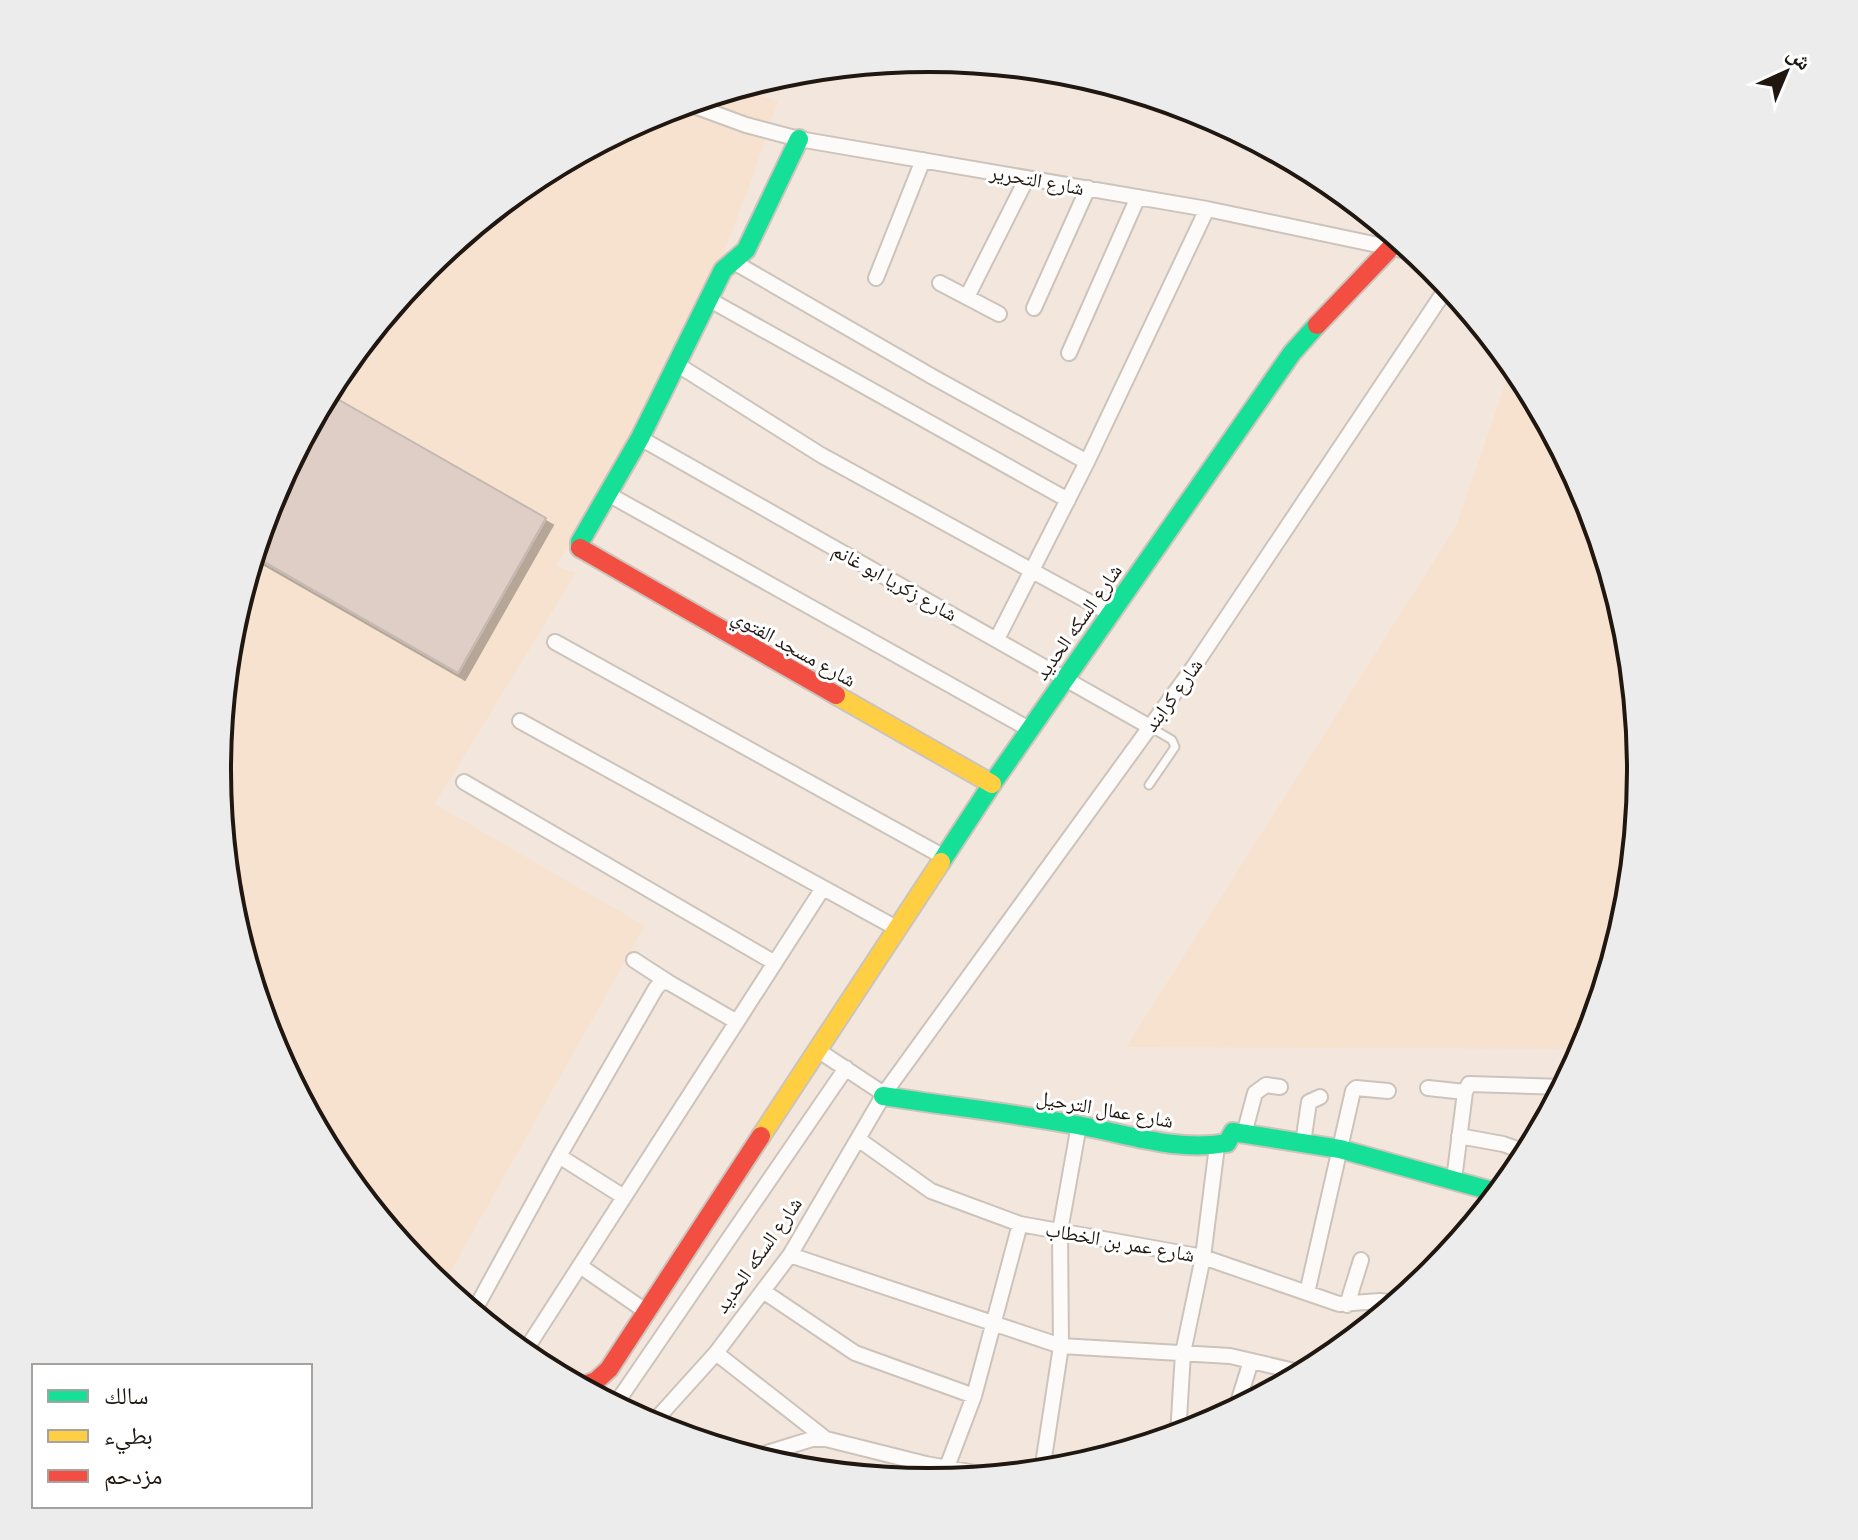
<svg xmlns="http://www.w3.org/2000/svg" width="1858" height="1540" font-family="'Source Serif 4','Noto Naskh Arabic',serif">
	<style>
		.built { fill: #f7e2cf }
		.building { fill: #dfcec6; stroke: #c3b8b2; stroke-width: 2; filter: url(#shadow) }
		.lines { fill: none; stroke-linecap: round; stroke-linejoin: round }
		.lane-casing { stroke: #ccc3bb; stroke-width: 11 }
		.street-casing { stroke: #ccc3bb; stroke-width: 18 }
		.fast-casing { stroke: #ccc3bb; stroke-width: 22 }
		.slow-casing { stroke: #ccc3bb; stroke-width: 22 }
		.jam-casing { stroke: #ccc3bb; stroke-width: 22 }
		.lane { stroke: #fdfbfa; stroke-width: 7 }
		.street { stroke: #fdfbfa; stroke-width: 14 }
		.fast { stroke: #16e098; stroke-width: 18 }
		.slow { stroke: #ffcf43; stroke-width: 18 }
		.jam { stroke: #f24e42; stroke-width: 18 }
		.labels { text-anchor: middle; stroke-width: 6; stroke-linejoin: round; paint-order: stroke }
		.street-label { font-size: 20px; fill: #1f1710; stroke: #fff }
		.rim { fill: none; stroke: #1f1710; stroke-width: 4 }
	</style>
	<defs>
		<filter id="shadow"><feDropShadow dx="7" dy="7" stdDeviation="0" flood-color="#0004"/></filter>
	</defs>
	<rect width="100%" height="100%" fill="#f3e7dd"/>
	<path class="built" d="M737,88L778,101L752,179L680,367L556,566L576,573L435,804L645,926L445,1282L421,1268L337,1165L271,1042L231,908L217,770L231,631L271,497L337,374L426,266L534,178L657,112Z
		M1512,364L1521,375L1587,498L1627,632L1641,770L1627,909L1583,1049L1126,1047L1456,526Z"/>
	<path class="building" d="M327,393L546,518L458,673L254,556L271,497Z"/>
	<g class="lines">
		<g class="lane-casing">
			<path id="lane" d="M1149,785L1175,747L1172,740L1150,727"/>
		</g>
		<g class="street-casing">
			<path id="street" d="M686,103L746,125L799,139L1207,209L1416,253
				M732,261L933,377L1087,462
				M876,278L923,160
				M940,283L999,314
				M967,297L1027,178
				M710,300L1068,500
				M1034,308L1088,188
				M1069,353L1138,197
				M678,365L821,455L1111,614
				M640,438L1150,727
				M608,494L1029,729
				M997,639L1087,462L1207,209
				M555,642L944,857
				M520,721L898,929
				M464,782L775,963
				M634,960L668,982
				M1428,1088L1465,1092
				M883,1095L1195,665L1448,286
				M1244,1134L1255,1093L1266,1085L1280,1087
				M1459,1136L1503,1144L1528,1153
				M858,1139L931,1191L1020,1224L1203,1257L1339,1304L1380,1301L1396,1303
				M1303,1143L1309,1102L1320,1097
				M559,1156L624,1197
				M1454,1180L1465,1092L1469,1084L1563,1087
				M790,1255L1061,1346L1230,1356L1303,1373
				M580,1266L647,1312
				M763,1291L855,1353L974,1396
				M1307,1293L1353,1091L1356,1088L1388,1091
				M1347,1305L1361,1260
				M473,1313L559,1156L656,988L661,983L668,982L737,1022
				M496,1331L574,1384
				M525,1351L823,888
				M716,1353L826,1439
				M615,1405L846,1068
				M1236,1409L1251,1361
				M651,1425L716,1353L790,1255L883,1096L881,1092L819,1051
				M1178,1435L1183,1353L1203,1257L1217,1146
				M754,1457L812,1439H826L926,1464L991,1476
				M947,1467L974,1396L1020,1224
				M1042,1471L1061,1346L1060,1231L1079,1125
				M913,1480L926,1464"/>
		</g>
		<g class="fast-casing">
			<path id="fast" d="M580,548V542L640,438L723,270L746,250L799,139
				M941,862L992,784L1292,353L1317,325
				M883,1096C947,1106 1012,1113 1077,1125C1128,1134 1175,1152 1227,1143L1233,1132L1340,1149L1499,1193"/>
		</g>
		<g class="slow-casing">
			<path id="slow" d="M836,695L992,784
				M761,1136L941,862"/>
		</g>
		<g class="jam-casing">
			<path id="jam" d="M1317,325L1399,239
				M580,548L836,695
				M580,1387L596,1381L609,1369L761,1136"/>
		</g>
		<use href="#lane" class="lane"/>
		<use href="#street" class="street"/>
		<use href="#fast" class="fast"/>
		<use href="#slow" class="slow"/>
		<use href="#jam" class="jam"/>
	</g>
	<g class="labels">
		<g class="street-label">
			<text transform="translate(1037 180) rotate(10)" y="7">شارع التحرير</text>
			<text transform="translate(895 582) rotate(29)" y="7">شارع زكريا ابو غانم</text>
			<text transform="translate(1078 622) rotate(-55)" y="7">شارع السكه الحديد</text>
			<text transform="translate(794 648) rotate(29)" y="7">شارع مسجد الفتوي</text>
			<text transform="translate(1173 695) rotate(-54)" y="7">شارع كرابند</text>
			<text transform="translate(1105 1109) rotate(10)" y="7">شارع عمال الترحيل</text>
			<text transform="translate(1120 1242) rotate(10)" y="7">شارع عمر بن الخطاب</text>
			<text transform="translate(758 1255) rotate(-55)" y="7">شارع السكه الحديد</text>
		</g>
	</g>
	<path d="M0 0H1858V1540H0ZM231 770a698 698 0 1 1 1396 0a698 698 0 1 1-1396 0Z" fill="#edecec" fill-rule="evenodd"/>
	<path class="rim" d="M231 770a698 698 0 1 1 1396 0a698 698 0 1 1-1396 0Z"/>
	<rect x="32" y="1364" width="280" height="144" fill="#ffffff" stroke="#a5a29f" stroke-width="2"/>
	<rect x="48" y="1390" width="40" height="12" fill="#16e098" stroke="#a5a29f" stroke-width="2"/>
	<text x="104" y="1404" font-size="24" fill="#1f1710">سالك</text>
	<rect x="48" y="1430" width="40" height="12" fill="#ffcf43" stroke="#a5a29f" stroke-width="2"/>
	<text x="104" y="1444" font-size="24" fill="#1f1710">بطيء</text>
	<rect x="48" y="1470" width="40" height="12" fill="#f24e42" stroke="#a5a29f" stroke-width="2"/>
	<text x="104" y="1484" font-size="24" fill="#1f1710">مزدحم</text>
	<g transform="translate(1786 72) rotate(44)" stroke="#ffffff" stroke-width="6" paint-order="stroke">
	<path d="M0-6L14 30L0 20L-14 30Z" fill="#1f1710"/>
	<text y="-12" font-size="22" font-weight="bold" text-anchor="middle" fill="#1f1710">ش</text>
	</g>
</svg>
